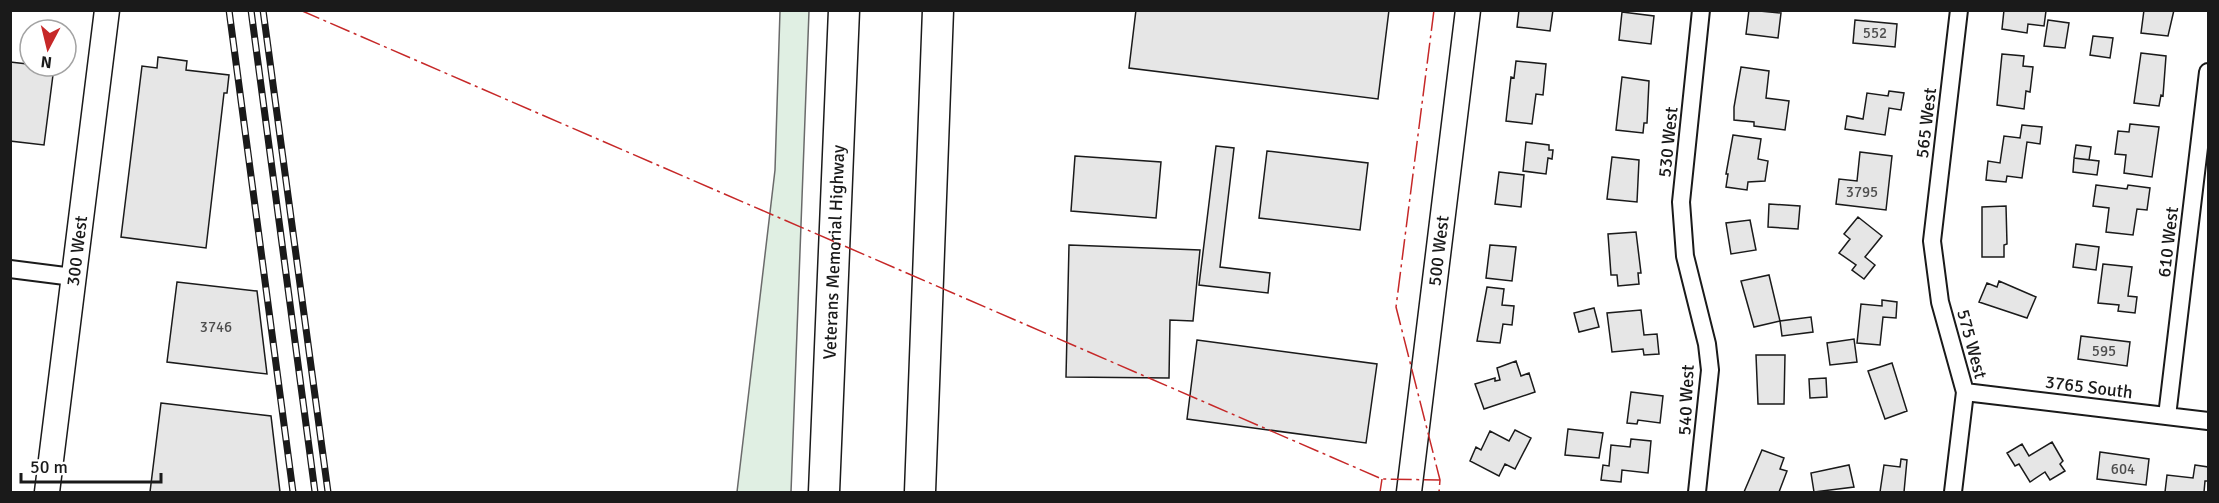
<svg xmlns="http://www.w3.org/2000/svg" width="2219" height="503" font-family="Signika,sans-serif">
	<style>
		.green { fill: #e0efe3; stroke: #6a6a6a; stroke-width: 1.5 }
		.building { fill: #e6e6e6; stroke: #1a1a1a; stroke-width: 1.5 }
		.lines { fill: none; stroke-linecap: round; stroke-linejoin: round }
		.street-casing { stroke: #1a1a1a; stroke-width: 20 }
		.secondary-casing { stroke: #1a1a1a; stroke-width: 27 }
		.highway-casing { stroke: #1a1a1a; stroke-width: 33 }
		.street { stroke: #fff; stroke-width: 16 }
		.secondary { stroke: #fff; stroke-width: 24 }
		.highway { stroke: #fff; stroke-width: 30 }
		.rail-casing { stroke: #1a1a1a; stroke-width: 7 }
		.rail { stroke: #fff; stroke-width: 4.5; stroke-dasharray: 14; stroke-linecap: butt }
		.power { stroke: #c62828; stroke-width: 1.5; stroke-dasharray: 21 4.5 3 4.5; stroke-linecap: butt }
		.labels { text-anchor: middle; stroke-width: 4.5; stroke-linejoin: round; paint-order: stroke }
		.number-label { font-size: 15px; fill: #4d4d4d }
		.street-label { font-size: 18px; fill: #1a1a1a; stroke: #fff }
	</style>
	<rect width="100%" height="100%" fill="#fff"/>
	<path class="green" d="M780,11H809L791,492H737L775,170Z"/>
	<path class="building" d="M1136,10H1389L1378,99L1129,68Z
		M1519,10H1553L1550,31L1517,27Z
		M1749,10L1781,13L1778,38L1746,34Z
		M2004,10H2053L2046,11L2044,26L2028,24L2027,33L2002,29Z
		M2144,10H2174L2168,36L2141,33Z
		M1622,12L1654,16L1651,44L1619,40Z
		M1855,20L1897,24L1895,47L1853,43Z
		M2048,20L2069,23L2065,48L2044,46Z
		M2093,36L2113,38L2110,58L2090,55Z
		M2141,53L2166,56L2163,96L2161,95L2159,106L2134,103Z
		M2002,54L2024,56L2023,66L2033,67L2030,92L2026,91L2024,109L1997,105Z
		M158,57L187,61L186,70L229,75L227,93H224L206,248L121,237L142,66L157,68Z
		M1516,61L1546,64L1543,95L1536,94L1532,124L1506,121L1511,77L1514,78Z
		M10,62L54,67L44,145L10,141Z
		M1741,67L1769,71L1766,98L1789,101L1785,130L1754,126V122L1734,120V107Z
		M1622,77L1649,81L1647,123H1644L1643,133L1616,130Z
		M1889,91L1904,93L1901,110L1889,108L1885,135L1845,129L1847,116L1863,119L1867,93L1888,96Z
		M2130,124L2159,127L2152,177L2124,173L2126,155L2115,154L2118,131L2129,132Z
		M2022,125L2042,127L2040,144L2027,142L2022,178L2007,176L2006,182L1986,180L1988,161L2000,163L2004,136L2020,138Z
		M1733,135L1761,139L1758,159L1768,161L1765,181L1748,182L1747,190L1726,187L1728,174H1726Z
		M1526,142L1549,145V150H1553L1552,159L1548,158L1546,174L1523,171Z
		M2076,145L2091,147L2089,160L2074,158Z
		M1216,146L1234,148L1220,267L1270,273L1268,293L1199,285Z
		M1267,151L1368,163L1360,230L1259,218Z
		M1860,152L1892,156L1886,210L1836,204L1839,179L1857,181Z
		M1075,156L1161,162L1156,218L1071,211Z
		M1612,157L1639,160L1637,202L1607,199Z
		M2074,158L2099,161L2097,175L2073,172Z
		M1499,172L1524,175L1521,207L1495,204Z
		M2096,185L2127,189L2128,185L2150,188L2147,210L2137,209L2133,235L2106,232L2109,208L2093,206Z
		M1769,204L1800,206L1798,229L1768,227Z
		M2006,206L2007,244L2004,245V257H1982V207Z
		M1858,217L1882,236L1865,257L1875,265L1864,279L1852,270L1856,265L1839,253L1850,239L1844,234Z
		M1750,220L1756,250L1731,254L1726,223Z
		M1636,232L1641,273H1638L1639,284L1618,286L1617,275H1611L1608,234Z
		M2076,244L2099,247L2096,270L2073,267Z
		M1069,245L1200,250L1193,321L1170,320L1169,378L1066,377Z
		M1490,245L1516,247L1512,281L1486,278Z
		M2103,264L2132,267L2128,296L2137,297L2135,313L2118,311L2119,305L2098,303Z
		M1769,275L1780,321L1754,327L1741,281Z
		M1999,281L2036,297L2027,318L1979,302L1987,283L1997,287Z
		M177,282L257,291L267,374L167,362Z
		M1487,287L1504,289L1502,305L1514,306L1512,325L1503,324L1500,343L1477,341Z
		M1882,300L1897,302L1896,318L1883,317L1880,345L1857,343L1861,304L1882,306Z
		M1594,308L1599,327L1579,332L1574,313Z
		M1641,310L1644,335L1657,334L1659,354L1644,355L1643,349L1612,352L1607,313Z
		M1811,317L1813,332L1782,336L1780,321Z
		M2081,336L2130,342L2127,366L2078,359Z
		M1854,339L1857,362L1830,365L1827,343Z
		M1197,340L1377,364L1366,443L1187,419Z
		M1756,355H1785L1784,404H1758Z
		M1516,361L1521,376L1529,373L1535,392L1484,409L1475,384L1495,378V381L1500,380L1497,368Z
		M1892,363L1907,411L1885,419L1868,371Z
		M1826,378L1827,397L1810,398L1809,379Z
		M1631,392L1663,396L1660,423L1638,420L1637,424L1627,423Z
		M161,403L271,416L280,492H150Z
		M1568,429L1603,433L1599,458L1565,455Z
		M1515,430L1531,438L1515,469L1505,464L1499,476L1470,461L1476,447L1481,450L1490,431L1509,441Z
		M1631,439L1651,441L1648,473L1622,470L1621,482L1601,480L1603,465L1609,466L1611,445L1630,447Z
		M2052,442L2063,461L2060,464L2065,471L2050,480L2045,472L2030,482L2019,464L2015,466L2007,453L2022,444L2029,456Z
		M1762,450L1784,458L1780,469L1787,471L1779,492H1744Z
		M2100,452L2149,459L2146,485L2097,479Z
		M1901,459L1907,460L1904,492H1880L1884,465L1900,467Z
		M1849,465L1854,487L1814,492L1811,473Z
		M2195,465L2208,467V481H2205L2204,492H2165L2167,475L2193,478Z"/>
	<g class="lines">
		<g class="street-casing">
			<path id="street" d="M10,269L73,277
				M1965,392L2208,421
				M2167,416L2208,72
				M1697,492L1710,370L1707,344L1685,256L1681,202L1701,10
				M1953,492L1965,392L1940,302L1932,241L1959,10"/>
		</g>
		<g class="secondary-casing">
			<g id="secondary">
				<path id="s1" d="M47,492L107,10"/>
				<path id="s2" d="M1409,492L1468,10"/>
			</g>
		</g>
		<g class="highway-casing">
			<g id="highway">
				<path id="s3" d="M824,492L844,10"/>
				<path d="M920,492L938,10"/>
			</g>
		</g>
		<use href="#street" class="street"/>
		<use href="#secondary" class="secondary"/>
		<use href="#highway" class="highway"/>
		<g class="rail-casing">
			<path id="rail" d="M229,10L293,492
				M251,10L315,492
				M263,10L328,492"/>
		</g>
		<use href="#rail" class="rail"/>
		<path class="power" d="M300,10L1382,479L1440,480
			M1434,10L1396,307L1440,480L1439,492
			M1380,492L1382,479"/>
	</g>
	<g class="labels">
		<g class="number-label">
			<text x="1875" y="38">552</text>
			<text x="1862" y="197">3795</text>
			<text x="216" y="332">3746</text>
			<text x="2104" y="356">595</text>
			<text x="2123" y="474">604</text>
		</g>
		<g class="street-label">
			<text transform="translate(1926 123) rotate(-83)" y="6">565 West</text>
			<text transform="translate(1668 142) rotate(-84)" y="6">530 West</text>
			<text transform="translate(2168 242) rotate(-83)" y="6">610 West</text>
			<text dy="6" stroke="none"><textPath href="#s1" startOffset="243">300 West</textPath></text>
			<text dy="6" stroke="none"><textPath href="#s3" startOffset="240">Veterans Memorial Highway</textPath></text>
			<text dy="6" stroke="none"><textPath href="#s2" startOffset="243">500 West</textPath></text>
			<text transform="translate(1972 344) rotate(75)" y="6">575 West</text>
			<text transform="translate(2089 387) rotate(7)" y="6">3765 South</text>
			<text transform="translate(1686 400) rotate(-87)" y="6">540 West</text>
		</g>
	</g>
	<rect width="2219" height="503" fill="none" stroke="#1a1a1a" stroke-width="24"/>
	<g transform="translate(48 48) rotate(187)"><circle r="28" fill="#ffffff" stroke="#a3a3a3" stroke-width="1.5"/>
	<path d="M0-4.5L10 22L0 15L-10 22Z" fill="#c62828"/>
	<text y="-9" font-size="16" font-weight="bold" text-anchor="middle" fill="#1a1a1a">N</text>
	</g>
	<path d="M21 473v9h140v-9" fill="none" stroke="#1a1a1a" stroke-width="3"/>
	<text x="30" y="473" font-size="18" fill="#1a1a1a" stroke="#ffffff" stroke-width="4.5" paint-order="stroke">50 m</text>
</svg>
